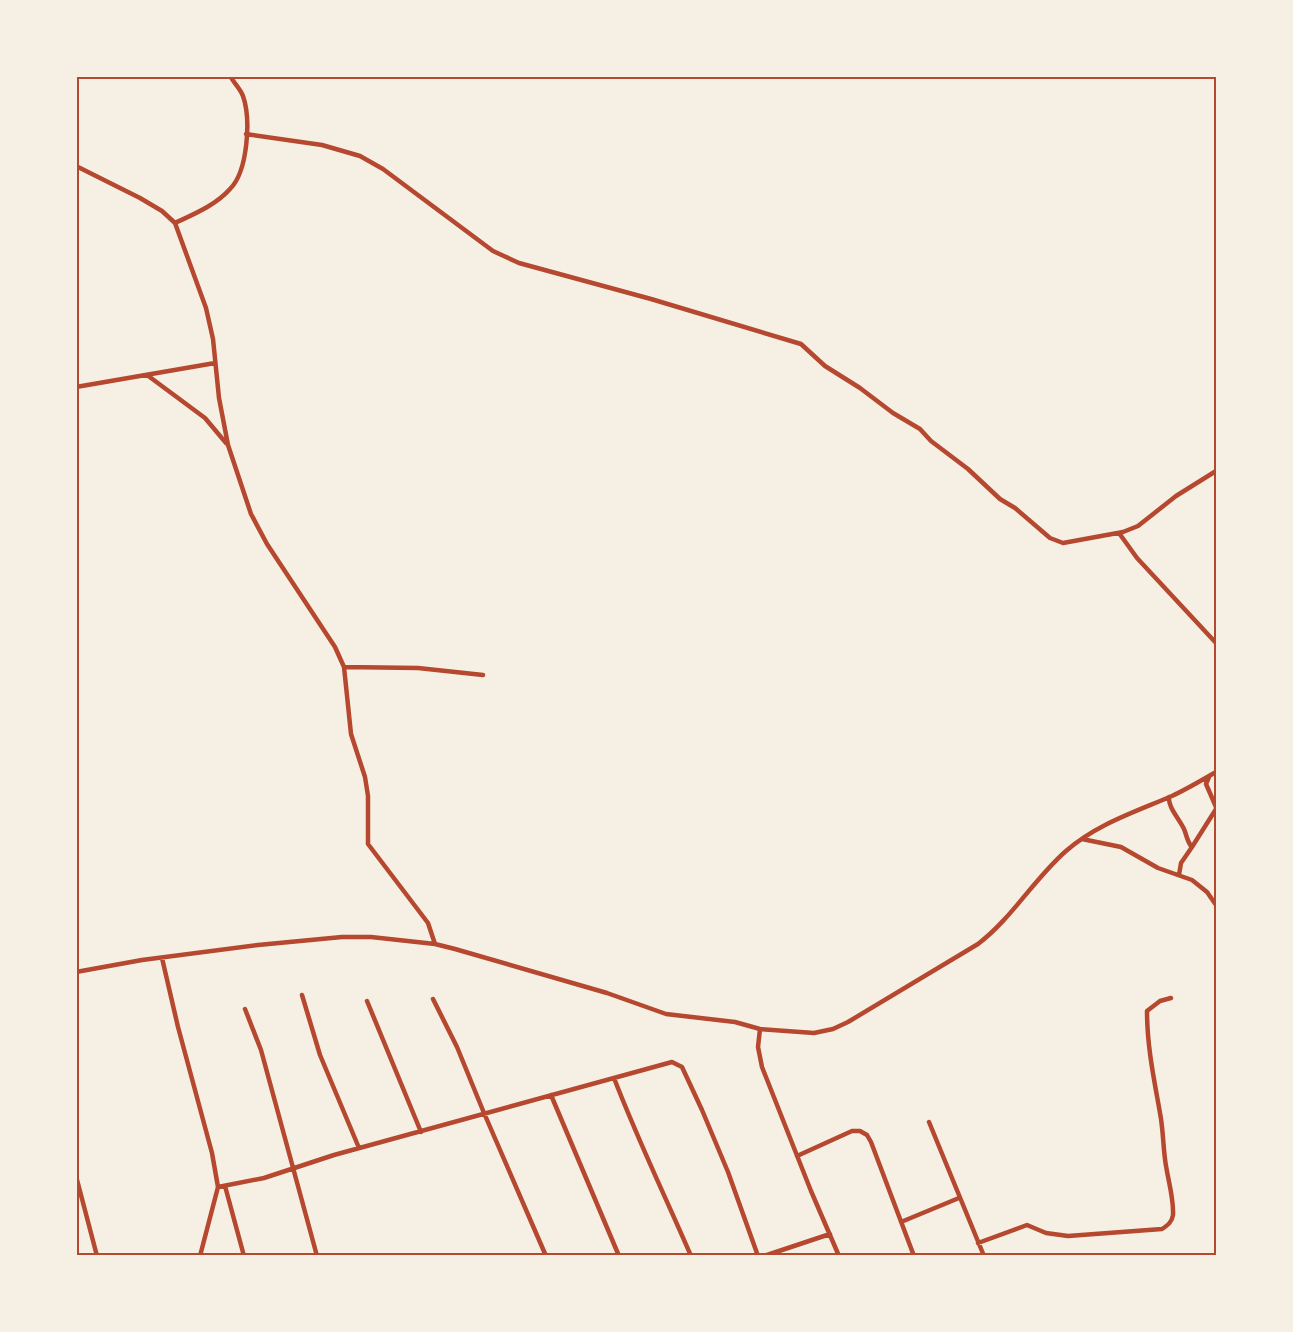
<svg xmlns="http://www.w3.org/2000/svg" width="1293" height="1332" viewBox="0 0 1293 1332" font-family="'Fira Sans Condensed',sans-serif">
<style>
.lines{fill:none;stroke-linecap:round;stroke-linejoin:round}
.minor{stroke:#b5482f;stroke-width:4.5}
.neatline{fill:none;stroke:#b5482f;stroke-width:2}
</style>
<rect width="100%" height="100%" fill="#f6efe4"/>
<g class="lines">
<path class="minor" d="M 246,134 L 322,145 L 360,156 L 383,169 L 493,251 L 519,263 L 651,299 L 801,344 L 825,366 L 860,388 L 893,413 L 920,429 L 931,441 L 968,469 L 1000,499 L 1015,508 L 1050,538 L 1063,543 L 1123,532 L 1138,526 L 1176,496 L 1216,471
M 76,166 L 140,198 L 162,211 L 175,223 L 206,308 L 213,339 L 219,398 L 228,445 L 251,514 L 267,544 L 335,647 L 344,667 L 351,734 L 365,777 L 368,796 L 368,844 L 428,923 L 435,944
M 175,223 C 194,214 216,205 230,189 C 248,171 251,119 243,96 C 240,88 234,83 230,76
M 147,375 L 205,418 L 226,443
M 76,387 L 215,363
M 1119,533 L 1137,558 L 1216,643
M 344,667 L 418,668 L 483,675
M 1209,777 L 1206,784 L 1216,807
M 1169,797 C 1168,808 1179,818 1184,829 C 1187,836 1187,842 1192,847 L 1181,863 L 1179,875
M 1082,839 L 1121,847 L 1158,868 L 1192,880 L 1207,892 L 1216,905
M 1192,847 L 1216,809
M 162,958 L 178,1027 L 212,1153 L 218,1187 L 200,1256
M 76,972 L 142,960 L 258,945 L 342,937 L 371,937 L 435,944 L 455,949 L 607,993 L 666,1014 L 735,1022 L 760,1029 L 814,1033 L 833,1029 L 848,1022 L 978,944 C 1012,918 1034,879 1066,851 C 1097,824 1135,812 1172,796 C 1187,789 1202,780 1216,772
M 302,995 L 320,1055 L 359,1148
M 433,999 L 457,1047 L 484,1113 L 546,1256
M 367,1001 L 421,1132
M 245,1009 L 261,1050 L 317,1256
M 760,1029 L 758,1047 L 762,1067 L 811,1191 L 839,1256
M 614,1078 C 637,1138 665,1196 691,1256
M 551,1095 L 619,1256
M 929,1122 L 984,1256
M 797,1156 L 852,1131 L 860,1131 L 867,1135 L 871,1142 L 914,1256
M 76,1176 L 97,1256
M 225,1186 L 244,1256
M 218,1187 L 264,1178 L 334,1155 L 672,1062 L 682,1067 L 702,1110 L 728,1172 L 758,1256
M 901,1222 L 959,1198
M 978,1243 L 1027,1225 L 1046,1233 L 1068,1236 L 1162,1229 C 1168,1225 1172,1222 1173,1215 C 1174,1197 1167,1177 1165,1159 C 1163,1144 1163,1128 1160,1113 C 1154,1079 1147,1046 1147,1011 L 1160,1001 L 1171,998
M 764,1256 L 830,1234"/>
</g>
<rect width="1293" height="1332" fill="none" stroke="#f6efe4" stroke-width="156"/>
<rect x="78" y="78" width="1137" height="1176" class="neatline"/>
</svg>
